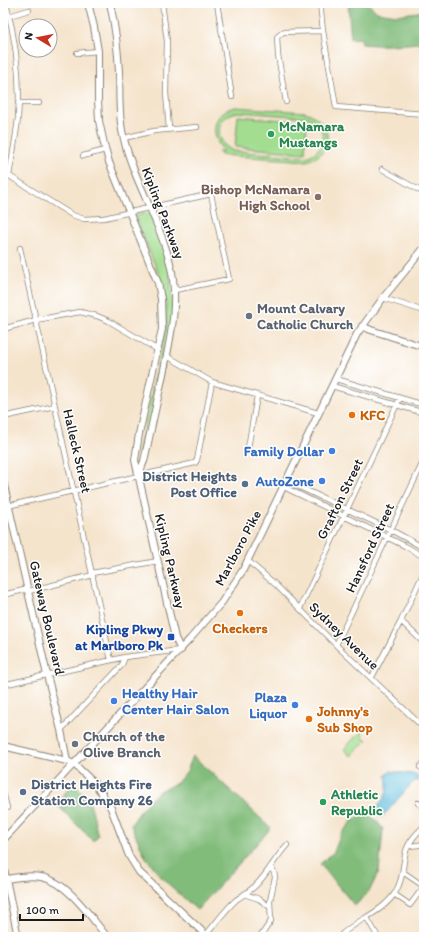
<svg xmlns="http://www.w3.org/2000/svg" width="427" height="940" viewBox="0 0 427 940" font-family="Itim,sans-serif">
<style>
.green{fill:#a2dd90;stroke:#5f7c56;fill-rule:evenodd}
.forest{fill:#81bc7a;stroke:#4e6c4b}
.water{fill:#5cbcdb;stroke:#3c6c7c}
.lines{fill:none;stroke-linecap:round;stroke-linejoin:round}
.street-casing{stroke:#888074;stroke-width:6}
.secondary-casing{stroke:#888074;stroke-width:8}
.street{stroke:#fff;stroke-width:4.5}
.secondary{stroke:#fff;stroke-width:6}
.leisure-dot{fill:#2e9e5b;stroke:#fff;stroke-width:1.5}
.education-dot{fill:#8d6e63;stroke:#fff;stroke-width:1.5}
.worship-dot{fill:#6b7280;stroke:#fff;stroke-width:1.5}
.food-dot{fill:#e8710a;stroke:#fff;stroke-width:1.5}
.shop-dot{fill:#3f7fe0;stroke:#fff;stroke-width:1.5}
.service-dot{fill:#5c6f8a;stroke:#fff;stroke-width:1.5}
.transit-dot{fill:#1a4fb4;stroke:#fff;stroke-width:1.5}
.labels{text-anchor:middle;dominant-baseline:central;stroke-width:3;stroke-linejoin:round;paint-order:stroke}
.leisure-label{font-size:14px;font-weight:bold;fill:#27864d;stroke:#fff;text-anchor:start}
.education-label{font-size:14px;font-weight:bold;fill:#785e54;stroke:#fff;text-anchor:end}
.street-label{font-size:14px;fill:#1c1c1c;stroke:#fff}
.worship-label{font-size:14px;font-weight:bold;fill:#5b616d;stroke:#fff;text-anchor:start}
.food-label{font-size:14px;font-weight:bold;fill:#c56008;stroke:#fff;text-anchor:start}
.shop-label{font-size:14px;font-weight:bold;fill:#366cbe;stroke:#fff;text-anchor:end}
.service-label{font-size:14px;font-weight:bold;fill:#4e5e75;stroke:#fff;text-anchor:end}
.transit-label{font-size:14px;font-weight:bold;fill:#164399;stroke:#fff;text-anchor:end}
</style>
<rect width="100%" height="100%" fill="#fff"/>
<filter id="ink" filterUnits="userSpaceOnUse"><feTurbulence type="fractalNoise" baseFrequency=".025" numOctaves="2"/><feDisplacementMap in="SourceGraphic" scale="8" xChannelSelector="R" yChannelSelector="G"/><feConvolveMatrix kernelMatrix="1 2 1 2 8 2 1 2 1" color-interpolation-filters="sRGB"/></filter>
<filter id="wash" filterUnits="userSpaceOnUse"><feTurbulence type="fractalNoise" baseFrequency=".012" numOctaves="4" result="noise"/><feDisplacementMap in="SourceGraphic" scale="16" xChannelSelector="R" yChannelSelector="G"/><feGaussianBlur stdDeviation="0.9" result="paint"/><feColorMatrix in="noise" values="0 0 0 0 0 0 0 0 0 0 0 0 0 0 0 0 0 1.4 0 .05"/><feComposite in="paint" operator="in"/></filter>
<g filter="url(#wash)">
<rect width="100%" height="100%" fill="#f5e4cc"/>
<path class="green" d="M 235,107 L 305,112 C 333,121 336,153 307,161 L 221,155 L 218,151 L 224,151 C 209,135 212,112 235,107 ZM 239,112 L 305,117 C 328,122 329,150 306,157 L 233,151 C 212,141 216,114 239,112 Z
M 238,116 L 307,122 L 305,153 L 235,147 Z
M 147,212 L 150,214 L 157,231 L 170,271 L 173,319 L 142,465 L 139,465 L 139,451 L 166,327 L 166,306 L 161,280 L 136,219 L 136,216 Z
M 362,730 L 363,737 L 367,740 L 351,756 L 344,749 Z"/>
<path class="forest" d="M 348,3 L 368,3 L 377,12 L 397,15 L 424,11 L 424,42 C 404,45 383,46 362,44 L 361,38 L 351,39 Z
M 193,756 L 271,828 L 197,910 L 162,878 L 145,856 L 131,825 L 143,807 L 159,791 L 177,783 L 187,771 Z
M 74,785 C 95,801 92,815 98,836 L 93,841 L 56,804 L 70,787 Z
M 366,814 L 376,820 L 383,829 L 379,871 L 370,890 L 355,906 L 320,864 L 334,852 L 341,834 L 354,819 Z"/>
<path class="water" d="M 391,771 L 417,775 L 418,781 L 414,781 L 384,815 L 380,817 L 374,811 C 386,795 389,796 386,775 Z"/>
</g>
<g filter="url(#ink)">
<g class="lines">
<g class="street-casing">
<path id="street" d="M 6,3 C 16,41 21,79 18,118 C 16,138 12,157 9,176
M 162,3 L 167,41 L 166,93 L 169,129
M 217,3 L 232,97
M 320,3 L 323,31 L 336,107 L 424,114
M 9,16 L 29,10
M 77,53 L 98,51
M 286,102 L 278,55 L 277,37 L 283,32 L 323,31
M 18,103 L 39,103
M 124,138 L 154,131 L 197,127
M 83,156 L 105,150
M 382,169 L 424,193
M 3,172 L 72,215 L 84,219 L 104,218 L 211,194 L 229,279 L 175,290
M 20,248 L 111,660
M 383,298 L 424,311
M 3,329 L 36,320 L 80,312 L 97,316 L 109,321 L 158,350
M 167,356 L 212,382 L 318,413
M 336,379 L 424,405
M 332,386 L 424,413
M 3,417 L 55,406
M 248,448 L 257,396
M 287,481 L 391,530 L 424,548
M 284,487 L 405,546 L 424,557
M 3,507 L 195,463 L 197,460 L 212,382
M 248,561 L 275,584 L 336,645 L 424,728
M 92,573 L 158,561
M 29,591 L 93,575
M 3,595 L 28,589
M 300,608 L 400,398
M 401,621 L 424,643
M 336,645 L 424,460
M 372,677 L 401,621 L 424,572
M 3,685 L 125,657 L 180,650
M 61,730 L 122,665 L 125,657
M 420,767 L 424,762
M 3,792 L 7,808
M 418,803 L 424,807
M 409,846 L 419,845 L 424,843
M 244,894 L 259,899 L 270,907
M 394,894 L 410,905 L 422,889 L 422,885 L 403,872
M 367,918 L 378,937
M 206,935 C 215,924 225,910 236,900 C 244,894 252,890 258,883 C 269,871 276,857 287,845
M 260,937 L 271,921 L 270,901 L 275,877 L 274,872 L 270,867
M 339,937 C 356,919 380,915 395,893 C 404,878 402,866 406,851 C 409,841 417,833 424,826"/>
</g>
<g class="secondary-casing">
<path id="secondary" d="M 88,3 L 94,27 L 98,51 L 98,100 L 99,121 L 104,144 L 109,162 L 151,266 L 158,283 L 161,299 L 162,329 L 139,434 L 135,460 L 175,638 L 181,650
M 110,3 C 115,26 118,49 119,72 C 120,93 118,114 123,135 C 133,180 159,218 170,263 C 180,302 170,340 162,379 C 156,406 150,434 144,461 L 138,477
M 362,326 L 371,330 L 424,347
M 3,481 L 47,675 L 61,730 L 67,761
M 3,746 L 67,761 L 74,764 L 93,782 L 101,792 L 111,808 L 129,856 L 139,872 L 208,937
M 3,840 L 190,639 L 222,602 L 243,570 L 357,334 L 383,298 L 424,248
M 3,864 L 18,937
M 7,879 C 18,877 30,875 41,877 C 67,881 91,917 107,937"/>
</g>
<use href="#street" class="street"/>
<use href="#secondary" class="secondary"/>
</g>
</g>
<g class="leisure-dot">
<circle cx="271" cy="134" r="4"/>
<circle cx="323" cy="802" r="4"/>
</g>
<circle class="education-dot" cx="318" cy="197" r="4"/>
<g class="worship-dot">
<circle cx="249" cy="316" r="4"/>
<circle cx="75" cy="744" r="4"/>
</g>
<g class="food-dot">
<circle cx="352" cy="415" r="4"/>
<circle cx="240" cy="613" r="4"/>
<circle cx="309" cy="719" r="4"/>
</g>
<g class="shop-dot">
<circle cx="332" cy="451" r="4"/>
<circle cx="322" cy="481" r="4"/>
<circle cx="114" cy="701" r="4"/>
<circle cx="295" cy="705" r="4"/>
</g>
<g class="service-dot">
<circle cx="245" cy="484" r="4"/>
<circle cx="23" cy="792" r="4"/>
</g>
<rect class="transit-dot" x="167" y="633" width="8" height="8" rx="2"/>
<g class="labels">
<g class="leisure-label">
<text x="279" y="126">McNamara<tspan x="279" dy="16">Mustangs</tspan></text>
<text x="331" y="794">Athletic<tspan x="331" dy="16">Republic</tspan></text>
</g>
<g class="education-label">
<text x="310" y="189">Bishop McNamara<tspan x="310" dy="16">High School</tspan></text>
</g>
<g class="street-label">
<text transform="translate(163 213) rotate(69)">Kipling Parkway</text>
<text transform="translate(77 451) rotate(77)">Halleck Street</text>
<text transform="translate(340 499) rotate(-64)">Grafton Street</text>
<text transform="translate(238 548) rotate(-62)">Marlboro Pike</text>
<text transform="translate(370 548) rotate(-65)">Hansford Street</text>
<text transform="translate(170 561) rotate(77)">Kipling Parkway</text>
<text transform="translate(47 618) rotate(77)">Gateway Boulevard</text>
<text transform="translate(344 636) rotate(44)">Sydney Avenue</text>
</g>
<g class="worship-label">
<text x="257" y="308">Mount Calvary<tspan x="257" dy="16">Catholic Church</tspan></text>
<text x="83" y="736">Church of the<tspan x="83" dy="16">Olive Branch</tspan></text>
</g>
<g class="food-label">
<text x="360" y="415">KFC</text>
<text x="240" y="628" text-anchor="middle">Checkers</text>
<text x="317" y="711">Johnny's<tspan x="317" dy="16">Sub Shop</tspan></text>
</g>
<g class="shop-label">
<text x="324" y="451">Family Dollar</text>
<text x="314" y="481">AutoZone</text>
<text x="122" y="693" text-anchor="start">Healthy Hair<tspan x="122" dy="16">Center Hair Salon</tspan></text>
<text x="287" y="697">Plaza<tspan x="287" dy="16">Liquor</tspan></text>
</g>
<g class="service-label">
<text x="237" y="476">District Heights<tspan x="237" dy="16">Post Office</tspan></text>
<text x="31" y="784" text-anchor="start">District Heights Fire<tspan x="31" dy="16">Station Company 26</tspan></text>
</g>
<g class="transit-label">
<text x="163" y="629">Kipling Pkwy<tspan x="163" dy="16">at Marlboro Pk</tspan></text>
</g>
</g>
<rect width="427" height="940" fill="none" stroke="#fff" stroke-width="16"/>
<g transform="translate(38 38) rotate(280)"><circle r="19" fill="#ffffff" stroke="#a4a4a4"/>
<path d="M0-3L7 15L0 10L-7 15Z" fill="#c8321e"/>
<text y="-6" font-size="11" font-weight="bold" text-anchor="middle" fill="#1c1c1c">N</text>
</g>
<path d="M20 914v6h63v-6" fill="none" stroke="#1c1c1c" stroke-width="2"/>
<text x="26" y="914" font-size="12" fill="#1c1c1c" stroke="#ffffff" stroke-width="3" paint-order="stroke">100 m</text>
</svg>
